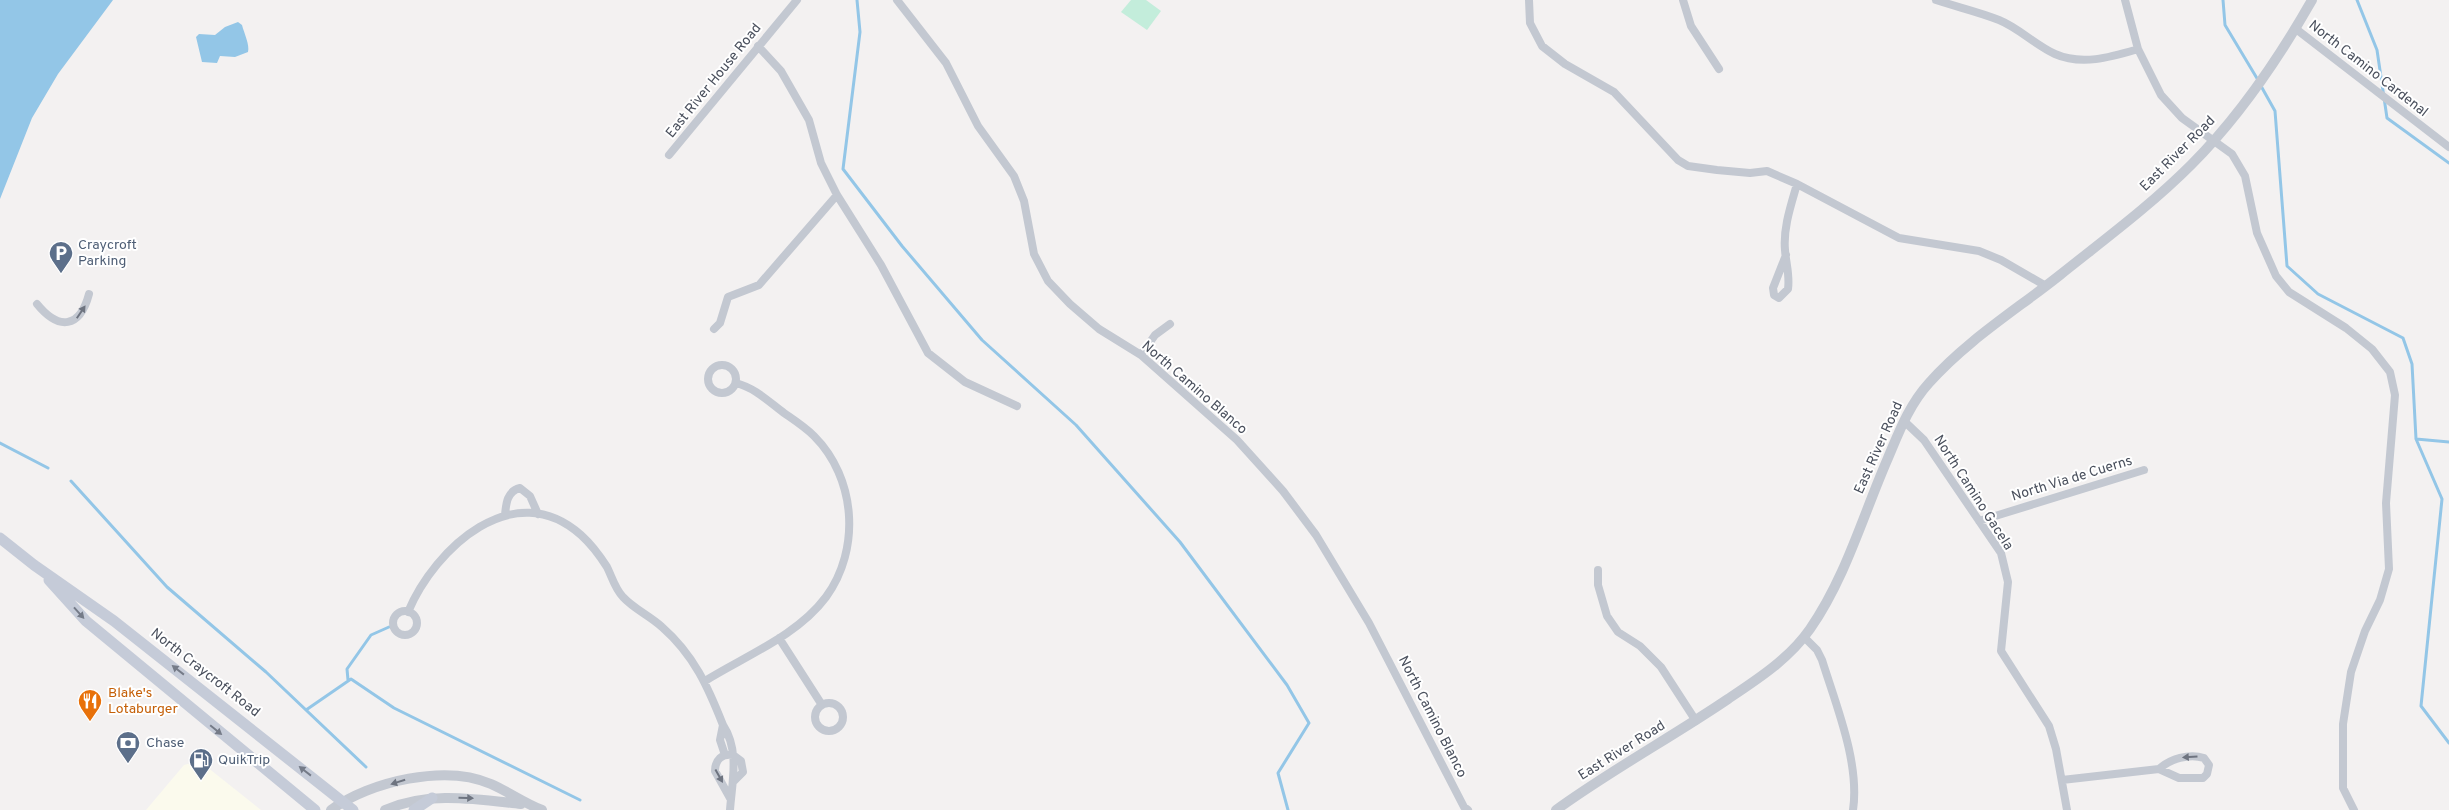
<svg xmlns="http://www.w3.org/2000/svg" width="2449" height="810" viewBox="0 0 2449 810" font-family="Overpass,sans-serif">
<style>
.commercial{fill:#fbfaed}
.green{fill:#c3eddb}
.water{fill:#93c6e7}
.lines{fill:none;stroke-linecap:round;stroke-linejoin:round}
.stream{stroke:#93c6e7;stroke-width:3}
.minor{stroke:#c3c8d1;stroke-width:8}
.tertiary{stroke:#c3c8d1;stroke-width:10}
.secondary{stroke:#c5cbd8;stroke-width:11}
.oneway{fill:#6e7480}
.oneway2{fill:#757b88}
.labels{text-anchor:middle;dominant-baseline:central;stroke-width:4;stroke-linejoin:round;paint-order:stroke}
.street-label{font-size:14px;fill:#4a505d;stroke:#fff}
.service-label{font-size:14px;fill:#4e5e75;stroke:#fff;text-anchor:start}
.food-label{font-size:14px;fill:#c56008;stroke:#fff;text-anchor:start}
</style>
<rect width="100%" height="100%" fill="#f3f1f1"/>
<path class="commercial" d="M 195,762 L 202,763 L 261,810 L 146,810 L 184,765 Z"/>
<path class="green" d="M 1131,0 L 1146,0 L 1161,11 L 1147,30 L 1121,12 Z"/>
<path class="water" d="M 0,0 L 113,0 L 58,74 L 32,118 L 0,199 Z
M 238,22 L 242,25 C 244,33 250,45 248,52 L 235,57 L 220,56 L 217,63 L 202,62 L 196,37 L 199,34 L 215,35 L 225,27 Z"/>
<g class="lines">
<path class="stream" d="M 857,0 L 860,32 L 843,169 L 902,246 L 982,340 L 1076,425 L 1180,542 L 1287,685 L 1309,723 L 1278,773 L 1288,810
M 2223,0 L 2225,25 L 2258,80
M 2357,0 L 2377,50 L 2387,118 L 2449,163
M 2261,86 L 2275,111 L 2287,266 L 2318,294 L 2403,338 L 2412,364 L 2416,439 L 2449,442
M 2416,439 L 2442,499 L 2421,706 L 2449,743
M 0,443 L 48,468
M 71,481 L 167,587 L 266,672 L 366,767
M 348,680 L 347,669 L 371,635 L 389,627
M 306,710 L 351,679 L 394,708 L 580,800"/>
<path class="minor" d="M 897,0 L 946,63 L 978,126 L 1014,176 L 1024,201 L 1034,254 L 1048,281 L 1070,304 L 1099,329 L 1141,355 L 1237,440 L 1283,491 L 1316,535 L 1369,623 L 1464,807 L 1468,810
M 1529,0 L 1530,23 L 1542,46 L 1565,64 L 1614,92 L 1678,160 L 1688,166 L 1717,170 L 1750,173 L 1767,171 L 1797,184 L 1899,238 L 1979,251 L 2001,260 L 2046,286
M 1683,0 L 1691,26 L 1719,69
M 1936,0 C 1957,7 1979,12 1999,20 C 2019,28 2035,45 2055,54 C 2082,66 2111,57 2138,49
M 2125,0 L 2138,49 L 2161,95 L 2182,118 L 2232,154 L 2245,176 L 2257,233 L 2276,276 L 2289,292 L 2346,328 L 2372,349 L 2390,372 L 2395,395 L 2386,503 L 2389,569 L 2380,600 L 2365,631 L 2351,672 L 2343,724 L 2343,788 L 2354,810
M 2296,29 L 2449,147
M 758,46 L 781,71 L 809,120 L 821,163 L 837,195 L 881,265 L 928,353 L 965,382 L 1017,406
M 669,155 L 797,0
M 1786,255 L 1773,288 L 1774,295 L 1779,298 L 1788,289 C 1790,275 1786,264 1785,250 C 1783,228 1791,205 1797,184
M 37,304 C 59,331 80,328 89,294
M 714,329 L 720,323 L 728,297 L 759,285 L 837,195
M 1141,355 L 1155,335 L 1170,324
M708 379a14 14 0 1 1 28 0a14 14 0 1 1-28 0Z
M 1904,421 L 1924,440 L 2001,553 L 2008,582 L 2001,651 L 2049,726 L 2056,749 L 2067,810
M 505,515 C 506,504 507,491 520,488 L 530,496 L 538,514
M 1979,521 L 2144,470
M 1598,570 L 1598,585 L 1607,616 L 1618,632 L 1640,646 L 1661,667 L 1696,721
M393 623a12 12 0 1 1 24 0a12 12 0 1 1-24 0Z
M 408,612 C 435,548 514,475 581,535 C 591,544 600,556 607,567 C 612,577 615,589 623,597 C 634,609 650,616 662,627 C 694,655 708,687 723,725
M 1804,637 L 1817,650 L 1822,660 C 1836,705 1860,763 1853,810
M 779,638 L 822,705
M 705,681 C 745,656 797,636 826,597 C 861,549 856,478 814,436 C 805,427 794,420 784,413 C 768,401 755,388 736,383
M815 717a14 14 0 1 1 28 0a14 14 0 1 1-28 0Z
M 725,755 L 720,740 L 723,725 C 740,751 732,782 730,810
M 2062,780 L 2159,769 L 2179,778 L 2203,778 L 2207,774 L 2209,765 L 2204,758 C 2189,753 2170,759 2159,769
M 730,798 L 715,771 C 715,760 722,753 733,755 L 741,761 L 743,772 L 734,781"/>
<path class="tertiary" d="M 331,810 C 370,781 446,764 491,784 C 509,792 524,803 542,810
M 385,810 C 428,791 475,799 521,804
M 1556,810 C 1611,770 1672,737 1728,699 C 1758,679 1789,659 1810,629 C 1846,577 1863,515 1888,458 C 1899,432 1909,405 1929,383 C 1966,341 2016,310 2060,275 C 2105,239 2151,205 2191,165 C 2239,117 2279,58 2312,0"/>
<path class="secondary" d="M 0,538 L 34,565 L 114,621 L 353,810
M 49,580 L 86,621 L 315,810
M 414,810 L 432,798"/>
</g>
<defs><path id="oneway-solid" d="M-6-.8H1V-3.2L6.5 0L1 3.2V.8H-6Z" transform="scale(1.25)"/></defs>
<g class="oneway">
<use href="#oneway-solid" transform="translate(81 312) rotate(-56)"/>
<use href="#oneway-solid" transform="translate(2190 757) rotate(176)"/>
<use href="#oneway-solid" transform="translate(719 776) rotate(61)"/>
<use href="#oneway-solid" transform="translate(398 782) rotate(163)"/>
<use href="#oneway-solid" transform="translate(466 798) rotate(2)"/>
</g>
<g class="oneway2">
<use href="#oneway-solid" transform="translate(79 613) rotate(48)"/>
<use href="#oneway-solid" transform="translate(178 670) rotate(-142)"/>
<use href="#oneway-solid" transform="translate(216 730) rotate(39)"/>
<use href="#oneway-solid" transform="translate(305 771) rotate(-142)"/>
</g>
<defs>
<g id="parking-pin" transform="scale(1.25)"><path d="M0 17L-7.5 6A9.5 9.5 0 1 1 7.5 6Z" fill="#5c6f8a" stroke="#fff"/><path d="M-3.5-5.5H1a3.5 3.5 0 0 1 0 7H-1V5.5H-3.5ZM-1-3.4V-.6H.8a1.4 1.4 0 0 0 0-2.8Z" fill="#fff"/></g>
<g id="restaurant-pin" transform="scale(1.25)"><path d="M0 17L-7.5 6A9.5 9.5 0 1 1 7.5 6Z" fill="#e8710a" stroke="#fff"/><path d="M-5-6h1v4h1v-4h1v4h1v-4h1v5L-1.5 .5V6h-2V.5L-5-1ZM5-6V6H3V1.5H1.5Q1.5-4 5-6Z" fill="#fff"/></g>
<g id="bank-pin" transform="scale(1.25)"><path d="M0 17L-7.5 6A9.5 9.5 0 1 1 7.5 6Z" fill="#5c6f8a" stroke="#fff"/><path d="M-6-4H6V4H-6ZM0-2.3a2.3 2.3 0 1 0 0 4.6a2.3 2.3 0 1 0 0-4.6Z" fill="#fff"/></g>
<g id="fuel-pin" transform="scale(1.25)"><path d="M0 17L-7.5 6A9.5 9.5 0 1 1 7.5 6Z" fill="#5c6f8a" stroke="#fff"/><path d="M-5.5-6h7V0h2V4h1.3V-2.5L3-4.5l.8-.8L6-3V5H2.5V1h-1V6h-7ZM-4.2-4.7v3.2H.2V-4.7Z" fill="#fff"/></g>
</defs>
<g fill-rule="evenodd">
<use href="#parking-pin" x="61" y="253"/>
<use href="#restaurant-pin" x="90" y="701"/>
<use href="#bank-pin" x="128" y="743"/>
<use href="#fuel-pin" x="201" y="760"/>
</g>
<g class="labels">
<g class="street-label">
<text transform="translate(2368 69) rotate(38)">North Camino Cardenal</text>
<text transform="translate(714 81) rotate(-51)">East River House Road</text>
<text transform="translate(2178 154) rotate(-45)">East River Road</text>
<text transform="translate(1194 388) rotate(41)">North Camino Blanco</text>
<text transform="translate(1879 448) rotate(-66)">East River Road</text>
<text transform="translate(2072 479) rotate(-17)">North Via de Cuerns</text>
<text transform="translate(1973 493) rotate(57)">North Camino Gacela</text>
<text transform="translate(205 673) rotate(38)">North Craycroft Road</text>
<text transform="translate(1432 717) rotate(63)">North Camino Blanco</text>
<text transform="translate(1622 751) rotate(-32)">East River Road</text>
</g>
<g class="service-label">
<text x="78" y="245">Craycroft<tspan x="78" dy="16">Parking</tspan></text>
<text x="146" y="743">Chase</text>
<text x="218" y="760">QuikTrip</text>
</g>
<g class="food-label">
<text x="108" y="693">Blake's<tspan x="108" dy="16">Lotaburger</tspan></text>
</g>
</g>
</svg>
